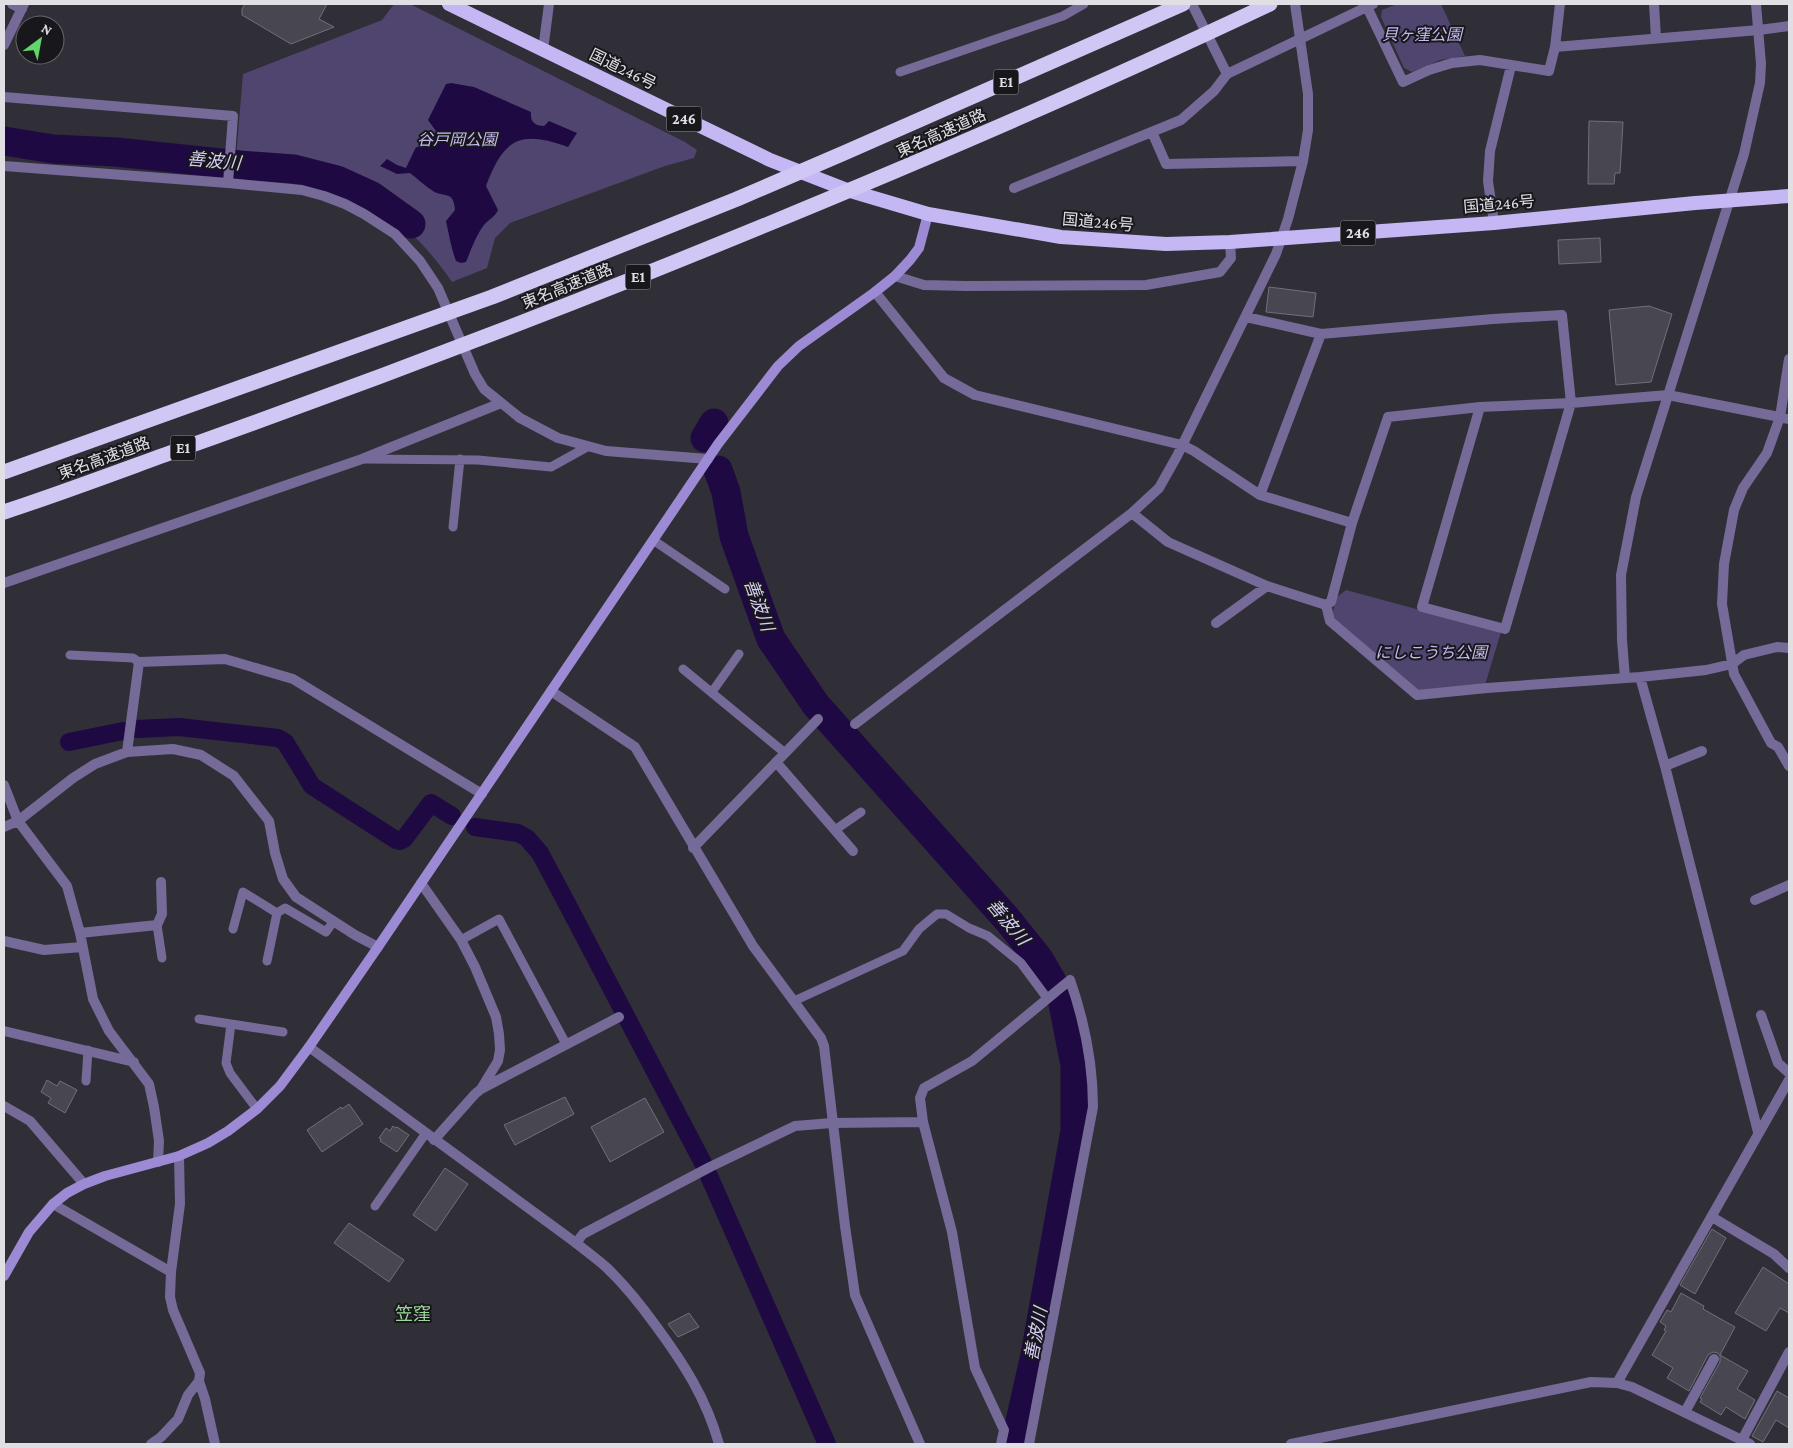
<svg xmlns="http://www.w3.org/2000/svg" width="1793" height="1448" viewBox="0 0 1793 1448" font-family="'Crimson Pro','Noto Sans JP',serif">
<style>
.green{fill:#50456f}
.water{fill:#1f0942}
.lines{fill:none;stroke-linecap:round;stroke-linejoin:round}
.canal{stroke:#1f0942;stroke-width:18}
.river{stroke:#1f0942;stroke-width:29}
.building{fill:#484650;stroke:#716f79}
.service{stroke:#756a98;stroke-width:9}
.minor{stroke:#756a98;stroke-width:10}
.tertiary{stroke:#756a98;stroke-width:10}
.secondary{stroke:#9c8ad4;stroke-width:10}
.trunk{stroke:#c5b7f4;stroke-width:14}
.motorway{stroke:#d1c7f5;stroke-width:15}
.labels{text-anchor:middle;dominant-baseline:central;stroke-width:4;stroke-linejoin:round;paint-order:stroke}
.shield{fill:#18171b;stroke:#a4a3a8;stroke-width:1}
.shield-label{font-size:15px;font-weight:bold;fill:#e0dfe4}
.park-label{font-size:16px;font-style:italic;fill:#c5b9f0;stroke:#18171b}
.street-label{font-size:16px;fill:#e0dfe4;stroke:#18171b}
.water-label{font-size:18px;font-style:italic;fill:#d6cef3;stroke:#18171b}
.neighbourhood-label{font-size:18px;fill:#9cd79c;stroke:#18171b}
</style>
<rect width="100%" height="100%" fill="#302e37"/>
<path class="green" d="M 394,4 L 410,4 L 685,142 L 697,150 L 694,158 L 665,166 L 510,223 L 495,238 L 487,268 L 452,282 C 415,229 376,195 311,179 C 287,173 260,172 235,169 L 243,74 L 382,20 Z
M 1397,4 L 1441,4 L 1465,56 L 1440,60 L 1412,72 L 1404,68 L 1381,17 L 1382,10 Z
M 1346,590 L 1501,632 L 1485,685 L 1417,691 L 1337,623 L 1332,615 L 1337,597 Z"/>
<path class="water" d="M 451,83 L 474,87 L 531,112 C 530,121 534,126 544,126 L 549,121 L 577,133 L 568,147 C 520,130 504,138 486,186 L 498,210 C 494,218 489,219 484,225 C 476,235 471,250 466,262 L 461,263 L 456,261 C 451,248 449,234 446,221 L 455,210 C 454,190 444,198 433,191 C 425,186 418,179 410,173 L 397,174 L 380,166 L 387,159 L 397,165 L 406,168 L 416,147 C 428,149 434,143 436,131 L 428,120 L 446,84 Z"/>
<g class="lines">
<path class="canal" d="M 137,729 L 179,727 L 278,738 L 285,742 L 312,786 L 396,840 L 400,841 L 404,839 L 431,803 L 452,816
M 69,742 L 123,731
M 475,827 L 518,833 L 527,838 L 540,853 L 564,898 L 703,1163
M 709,1176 L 827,1444"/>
<path class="river" d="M 4,141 L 53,149 L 116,152 L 240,165 L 294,169 L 337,180 L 372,196 L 411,224
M 705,438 L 714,423
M 718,470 L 726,492 L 734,536 L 771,639 L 816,705 L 1007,919 L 1039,959 L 1062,999 L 1075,1065 L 1075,1131 L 1035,1355 L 1015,1444"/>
</g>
<path class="building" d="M 245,4 L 327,4 L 319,19 L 334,27 L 291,44 L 242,15 L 242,9 Z
M 1589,121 L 1623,122 L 1620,173 L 1615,173 L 1614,184 L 1588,184 Z
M 1600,238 L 1601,262 L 1559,264 L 1558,240 Z
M 1269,287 L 1316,293 L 1313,317 L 1266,312 Z
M 1649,306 L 1672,314 L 1651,382 L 1616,385 L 1609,310 Z
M 47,1080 L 57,1086 L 60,1081 L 77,1090 L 65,1113 L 48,1103 L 51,1098 L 41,1092 Z
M 565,1097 L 574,1114 L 515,1145 L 504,1125 Z
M 645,1098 L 664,1132 L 610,1162 L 591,1127 Z
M 349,1104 L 363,1124 L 322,1152 L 307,1130 L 341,1107 L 342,1109 Z
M 393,1126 L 396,1128 L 397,1127 L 409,1135 L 397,1152 L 380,1141 L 381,1139 L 379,1138 L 386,1128 L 390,1131 Z
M 445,1168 L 468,1184 L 436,1231 L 413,1215 Z
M 349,1223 L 404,1260 L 389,1282 L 334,1243 Z
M 1712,1229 L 1726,1238 L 1695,1294 L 1680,1285 Z
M 1763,1267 L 1789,1284 L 1789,1313 L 1780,1308 L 1766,1331 L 1735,1313 Z
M 1681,1293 L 1704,1306 L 1703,1309 L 1735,1327 L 1720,1355 L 1748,1371 L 1737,1389 L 1755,1400 L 1745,1419 L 1726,1407 L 1721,1415 L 1700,1402 L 1702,1399 L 1700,1398 L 1720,1362 L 1720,1356 L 1718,1353 L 1713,1352 L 1708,1355 L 1689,1391 L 1667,1378 L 1673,1368 L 1652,1355 L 1666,1331 L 1664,1330 L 1666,1326 L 1660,1322 L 1667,1310 L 1671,1312 Z
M 689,1313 L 699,1327 L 678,1337 L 668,1324 Z
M 1777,1391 L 1789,1398 L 1789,1428 L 1776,1420 L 1763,1442 L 1752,1436 Z"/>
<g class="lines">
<path class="service" d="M 900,72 L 1063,16 L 1084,4
M 365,459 L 478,460 L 551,467 L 587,447
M 453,527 L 460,459
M 653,540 L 725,589
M 70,655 L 133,658 L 139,662
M 683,669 L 785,753
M 712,692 L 739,654
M 835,830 L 861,812
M 157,925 L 162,958
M 233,929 L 243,892 L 277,913
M 461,940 L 499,919 L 566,1044
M 267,961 L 277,913 L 285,908 L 326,932 L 333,922
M 794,1001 L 903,951 L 919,929 L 937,914 L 946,914 L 969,928 L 988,936 L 1021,963 L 1047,998
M 199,1019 L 231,1024
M 86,1081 L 88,1050
M 257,1109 L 230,1073 L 226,1063 L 231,1024 L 283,1032
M 375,1206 L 426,1133"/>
<path class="minor" d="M 12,4 L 22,9
M 1192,4 L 1227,74
M 1654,4 L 1656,38
M 1367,7 L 1403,82 L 1429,70 L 1452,63 L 1480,60 L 1549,71 L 1555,47 L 1560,4
M 4,45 L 24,4
M 1555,47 L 1759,30 L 1789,26
M 543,50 L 549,4
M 4,97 L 233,116 L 228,183
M 1152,132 L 1166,164 L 1303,161
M 1014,188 L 1181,120 L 1214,91 L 1227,74 L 1373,4
M 1494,223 L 1488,181 L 1490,151 L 1511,66
M 895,276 L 924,285 L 966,286 L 1146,285 L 1220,272 L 1231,258 L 1230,242
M 875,292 L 944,378 L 975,395 L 1182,445 L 1194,451 L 1260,495 L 1352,523
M 1246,317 L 1321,334 L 1493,319 L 1562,315 L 1571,403 L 1505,629 L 1422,607 L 1480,407
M 1789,359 L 1780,417 L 1767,453 L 1743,488 L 1734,510 L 1724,564 L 1722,604 L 1734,674 L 1771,743 L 1778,747 L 1789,766
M 1260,495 L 1321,334
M 1132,513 L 1168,542 L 1267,586 L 1326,605
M 4,583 L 362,459 L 501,403
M 1326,605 L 1331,602 L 1352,523 L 1388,417 L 1480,407 L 1571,403 L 1668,395 L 1789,419
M 1326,605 L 1330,621 L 1417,695 L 1487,688 L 1640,677 L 1706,670 L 1732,664 L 1744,655 L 1777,647 L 1789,648
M 1216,623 L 1267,586
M 1640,677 L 1665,766 L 1758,1132
M 855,724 L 1132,513 L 1159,488 L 1177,456 L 1276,254 L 1288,219 L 1303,161 L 1308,130 L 1308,94 L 1295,4
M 127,752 L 139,662 L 225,659 L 293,679 L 482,794
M 776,762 L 853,851
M 1665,766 L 1702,751
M 4,785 L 18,821 L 67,886 L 80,933 L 93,999 L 109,1031 L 149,1084 L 154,1107 L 159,1141 L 158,1162
M 4,827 L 18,821 L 73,778 L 95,764 L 127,752 L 173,749 L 201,755 L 234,776 L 269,821 L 275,853 L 283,879 L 296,897 L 355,935 L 378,947
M 693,848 L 818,719
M 421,883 L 461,940 L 475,967 L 496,1017 L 499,1034 L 500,1050 L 498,1061 L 481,1089
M 1755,900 L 1789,885
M 80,933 L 157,925 L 162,914 L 161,882
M 4,941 L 44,950 L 82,947
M 1761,1015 L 1778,1063 L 1789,1073
M 4,1031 L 134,1062
M 4,1106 L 30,1121 L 84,1184
M 434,1140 L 475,1094 L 481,1089 L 619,1017
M 179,1156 L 180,1204 L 171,1272 L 170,1297 L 173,1310 L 200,1373 L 199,1381 L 205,1399 L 215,1444
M 53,1204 L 171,1272
M 1712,1217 L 1774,1254 L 1789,1268
M 576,1243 L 583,1234 L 710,1167 L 795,1126 L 832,1123 L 923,1122
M 1617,1383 L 1789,1080
M 1685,1412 L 1714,1359
M 1742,1440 L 1789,1352
M 151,1444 L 161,1437 L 178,1419 L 188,1395 L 199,1381
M 1001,1444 L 1004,1430 L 975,1368 L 952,1232 L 923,1122 L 920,1098 L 924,1088 L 972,1061 L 1070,980 C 1084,1020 1093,1064 1093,1107 L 1029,1444"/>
<path class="tertiary" d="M 4,166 L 228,183 L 302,190 L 324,196 L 345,204 L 364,214 L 395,234 L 420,261 L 438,288 L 475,374 L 484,389 L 520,418 L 558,438 L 606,451 L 708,459
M 1625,678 L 1622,640 L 1621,575 L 1636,497 L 1744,154 L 1760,83 L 1761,64 L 1756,4
M 551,691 L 635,747 L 753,946 L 821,1038 L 824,1046 L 845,1226 L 855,1295 L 920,1444
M 309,1047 L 576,1243 C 586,1251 597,1259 606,1267 C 625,1285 641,1305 656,1326 C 684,1364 706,1398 719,1444
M 1291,1444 L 1591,1382 L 1617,1383 L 1632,1387 L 1750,1444"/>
<path class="secondary" d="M 4,1276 L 29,1232 L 53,1204 L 67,1193 L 84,1184 L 105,1176 L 179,1156 L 208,1143 L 228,1131 L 257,1109 L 280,1086 L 309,1047 L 378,947 L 718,444 L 778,366 L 799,346 L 875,292 L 895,276 L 910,260 L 919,248 L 928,214"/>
<path class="trunk" d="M 449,4 L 770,160 L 847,190 L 928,214 L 1061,237 L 1166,244 L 1230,242 L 1494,223 L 1695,203 L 1789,196"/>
<path class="motorway" d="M 4,472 L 492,297 L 737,199 L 844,153 L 1183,4
M 4,512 C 62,493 120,471 178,450 C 333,395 487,337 640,276 C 852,191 1063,102 1270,4"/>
</g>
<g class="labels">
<g class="shield">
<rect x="993.5" y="69.5" width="25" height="25" rx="4"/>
<rect x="666.5" y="106.5" width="35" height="25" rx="4"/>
<rect x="1340.5" y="220.5" width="35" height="25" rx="4"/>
<rect x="625.5" y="264.5" width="25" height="25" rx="4"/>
<rect x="170.5" y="435.5" width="25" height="25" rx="4"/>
</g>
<g class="shield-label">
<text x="1006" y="82">E1</text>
<text x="684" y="119">246</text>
<text x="1358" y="233">246</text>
<text x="638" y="277">E1</text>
<text x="183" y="448">E1</text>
</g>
<g class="park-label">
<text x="1422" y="34">貝ヶ窪公園</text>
<text x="457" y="139">谷戸岡公園</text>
<text x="1431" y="652">にしこうち公園</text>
</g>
<g class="street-label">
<text transform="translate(623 69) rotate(26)">国道246号</text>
<text transform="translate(941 133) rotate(-24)">東名高速道路</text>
<text transform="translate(1499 204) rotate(-5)">国道246号</text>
<text transform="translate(1098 222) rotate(5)">国道246号</text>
<text transform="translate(567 286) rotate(-22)">東名高速道路</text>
<text transform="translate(104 458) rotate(-20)">東名高速道路</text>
</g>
<g class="water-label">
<text transform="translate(214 161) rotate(5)">善波川</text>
<text transform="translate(759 605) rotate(70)">善波川</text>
<text transform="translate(1008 922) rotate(50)">善波川</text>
<text transform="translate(1036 1334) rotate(-79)">善波川</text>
</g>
<g class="neighbourhood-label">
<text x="413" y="1314">笠窪</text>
</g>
</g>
<rect width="1793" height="1448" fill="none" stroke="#e0dfe4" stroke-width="10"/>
<g transform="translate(40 40) rotate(32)"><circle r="24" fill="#18171b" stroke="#68676b"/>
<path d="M0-4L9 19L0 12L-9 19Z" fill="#62d469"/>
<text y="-8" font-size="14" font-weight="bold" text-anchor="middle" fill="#e0dfe4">N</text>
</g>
</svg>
